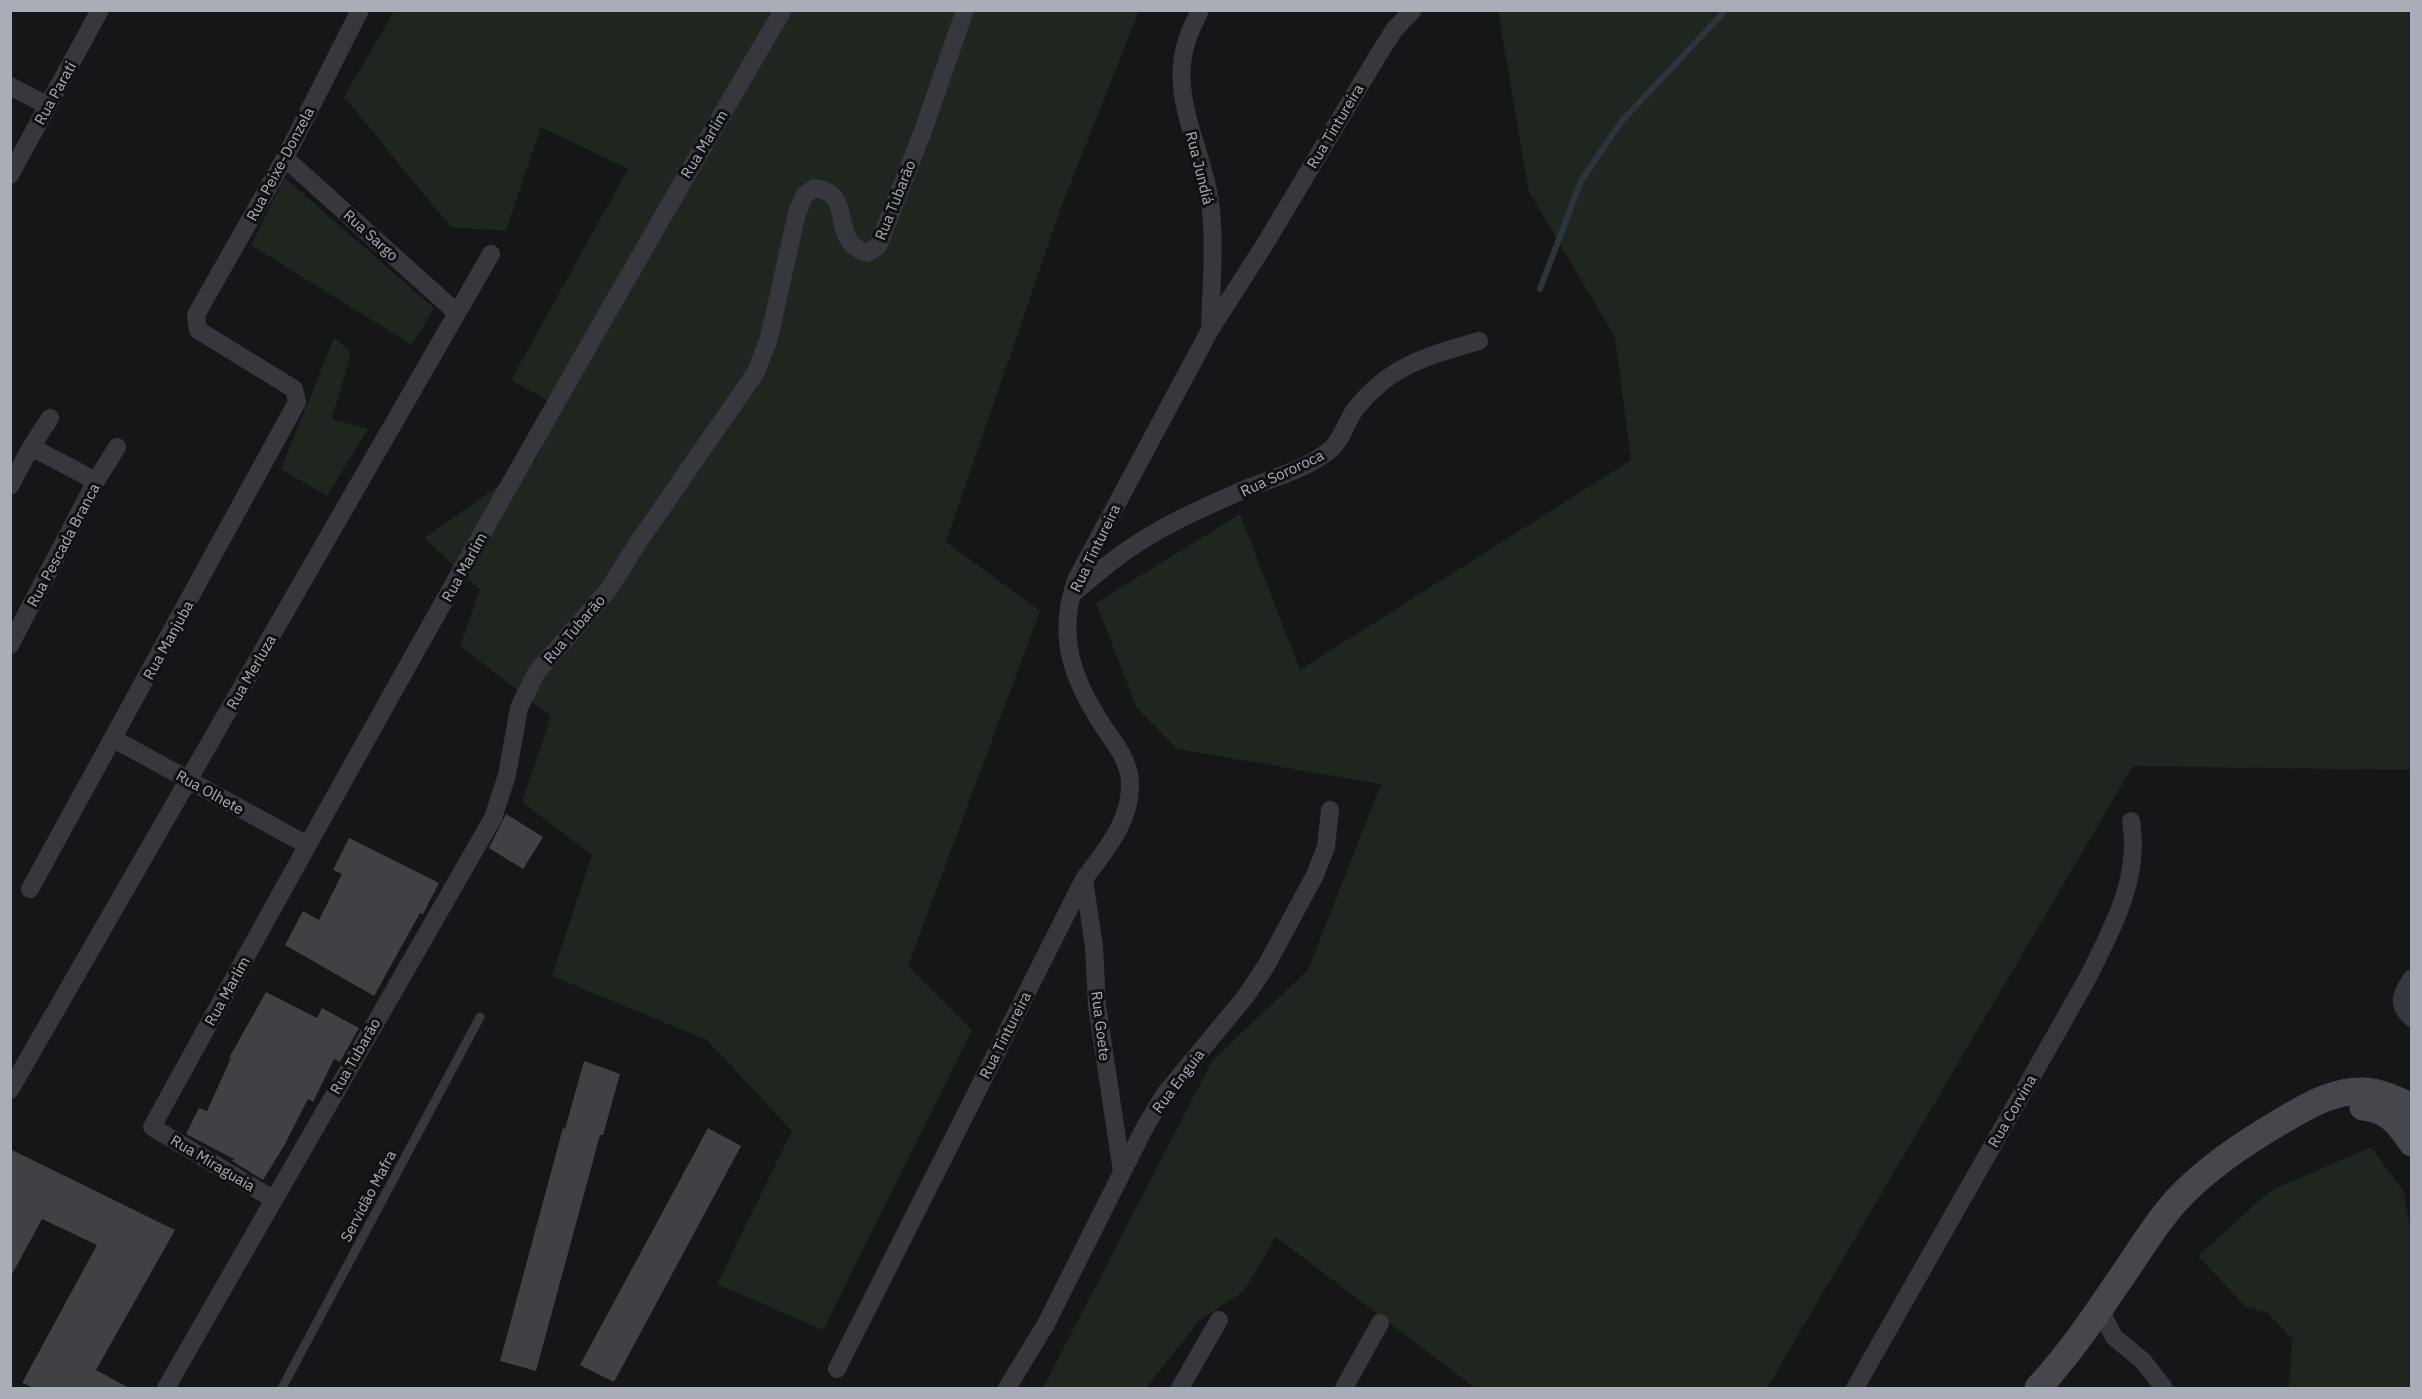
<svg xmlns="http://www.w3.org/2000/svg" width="2422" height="1399" viewBox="0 0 2422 1399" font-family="'IBM Plex Sans',sans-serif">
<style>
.green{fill:#1e261f}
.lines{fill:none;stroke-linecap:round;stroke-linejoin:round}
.stream{stroke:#2c353c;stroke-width:6}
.building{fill:#404145}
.service{stroke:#37383d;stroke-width:9}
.minor{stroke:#37383d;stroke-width:18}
.secondary{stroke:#45474d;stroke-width:27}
.labels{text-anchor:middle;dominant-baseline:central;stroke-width:6;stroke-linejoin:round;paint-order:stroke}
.street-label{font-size:15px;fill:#a8adb8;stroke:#111113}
</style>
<rect width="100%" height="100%" fill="#161618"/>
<path class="green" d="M 394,11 L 1139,11 L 1062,205 L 946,542 L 1040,611 L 908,966 L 972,1030 L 823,1330 L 717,1284 L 792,1131 L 707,1040 L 552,976 L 592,855 L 522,802 L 551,716 L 460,646 L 480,590 L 424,538 L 536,460 L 559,407 L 511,380 L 628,169 L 541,127 L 506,231 L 451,227 L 344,97 Z
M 1498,11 L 2411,11 L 2411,770 L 2133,766 L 1767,1388 L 1475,1388 L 1276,1237 L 1244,1291 L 1199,1321 L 1146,1388 L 1043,1388 L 1212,1061 L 1308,970 L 1381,784 L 1177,749 L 1137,708 L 1096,603 L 1240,514 L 1300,670 L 1631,460 L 1615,337 L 1529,192 Z
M 285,178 L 434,308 L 412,345 L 251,245 Z
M 334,338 L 351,352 L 332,419 L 368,429 L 327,496 L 281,469 Z
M 2371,1147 L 2404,1192 L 2411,1236 L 2411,1388 L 2289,1388 L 2292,1339 L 2268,1313 L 2246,1307 L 2198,1256 L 2270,1191 Z"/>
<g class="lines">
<path class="stream" d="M 1540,289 L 1581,181 L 1621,122 L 1726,10"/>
</g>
<path class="building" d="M 506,814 L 543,837 L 523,869 L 489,848 Z
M 349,838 L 439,883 L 423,914 L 420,913 L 374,996 L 285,945 L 303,911 L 319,920 L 342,874 L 333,870 Z
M 266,992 L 317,1018 L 322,1008 L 359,1028 L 340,1062 L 334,1059 L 313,1102 L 308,1099 L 285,1144 L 263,1180 L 232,1161 L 234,1159 L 186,1134 L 199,1108 L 207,1111 L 231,1058 L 229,1058 Z
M 584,1061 L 620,1074 L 603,1135 L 600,1135 L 536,1371 L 500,1361 L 563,1128 L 565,1129 Z
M 708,1128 L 741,1146 L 614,1382 L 580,1365 Z
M 10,1149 L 175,1230 L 96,1370 L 131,1389 L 36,1389 L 22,1383 L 97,1245 L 42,1219 L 10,1278 Z"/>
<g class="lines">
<path class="service" d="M 282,1388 L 480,1017"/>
<path class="minor" d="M 1200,10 C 1196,20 1190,30 1187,40 C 1169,94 1200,144 1209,196 C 1216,235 1211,290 1210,330
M 10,86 L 48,106
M 285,158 L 457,313
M 10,175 L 100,10
M 31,447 L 96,481
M 10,486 L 31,447 L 50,418
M 1072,594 C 1091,579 1109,562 1129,549 C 1161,526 1207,506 1243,490 C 1272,478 1305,470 1330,450 C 1341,441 1346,423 1354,411 C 1388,366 1427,356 1479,341
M 10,645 L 96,481 L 117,447
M 114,739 L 307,845
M 1084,879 L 1094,947 L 1097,1005 L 1122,1172
M 30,889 L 297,402 L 294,389 L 198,330 L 196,315 L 285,158 L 360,10
M 2412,978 C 2402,993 2395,1004 2412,1018
M 10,1090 L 491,254
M 273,1199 L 152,1127 C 358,752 566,379 783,10
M 2099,1308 L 2114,1337 L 2143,1361 L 2164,1388
M 837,1369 L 1084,879 C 1105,851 1132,820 1130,782 C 1129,761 1116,745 1105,729 C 1073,681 1055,636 1077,578 L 1210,330 L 1265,244 L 1377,57 L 1394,30 L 1413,10
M 166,1388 L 493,818 L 507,775 L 519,708 L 536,673 L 609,589 L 637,544 L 756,372 L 769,338 L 797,213 L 804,196 L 814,188 C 858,193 826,242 868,253 L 878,246 L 923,131 L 965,10
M 1007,1388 L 1046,1324 L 1144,1129 L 1164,1095 L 1246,996 L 1266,966 L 1315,875 L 1326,847 L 1330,810
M 1180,1388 L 1219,1320
M 1344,1388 L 1380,1323
M 1855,1388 L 2086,981 C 2111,931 2141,879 2131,821"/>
<path class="secondary" d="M 2363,1107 C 2388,1109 2398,1123 2412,1143
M 2038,1388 C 2074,1349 2103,1304 2133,1260 C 2146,1240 2159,1220 2175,1202 C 2205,1169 2243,1144 2280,1122 C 2307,1106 2340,1086 2373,1092 C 2386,1094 2400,1101 2412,1107"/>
</g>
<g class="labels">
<g class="street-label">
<text transform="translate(55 93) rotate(-61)">Rua Parati</text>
<text transform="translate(1335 126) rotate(-59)">Rua Tintureira</text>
<text transform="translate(704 144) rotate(-59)">Rua Marlim</text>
<text transform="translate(280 164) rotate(-62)">Rua Peixe-Donzela</text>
<text transform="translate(1200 168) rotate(76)">Rua Jundiá</text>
<text transform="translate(895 200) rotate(-68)">Rua Tubarão</text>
<text transform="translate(371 235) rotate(42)">Rua Sargo</text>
<text transform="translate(1282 473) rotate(-25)">Rua Sororoca</text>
<text transform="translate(63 545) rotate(-62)">Rua Pescada Branca</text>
<text transform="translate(1095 548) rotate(-64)">Rua Tintureira</text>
<text transform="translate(464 567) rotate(-61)">Rua Marlim</text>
<text transform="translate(574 629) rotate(-49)">Rua Tubarão</text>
<text transform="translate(168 640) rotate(-61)">Rua Manjuba</text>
<text transform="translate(251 672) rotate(-60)">Rua Merluza</text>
<text transform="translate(210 792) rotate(29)">Rua Olhete</text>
<text transform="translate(227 991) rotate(-61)">Rua Marlim</text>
<text transform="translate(1101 1026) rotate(83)">Rua Goete</text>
<text transform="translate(1005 1035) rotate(-63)">Rua Tintureira</text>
<text transform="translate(355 1056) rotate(-60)">Rua Tubarão</text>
<text transform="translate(1178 1081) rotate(-53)">Rua Enguia</text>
<text transform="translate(2012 1111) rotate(-60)">Rua Corvina</text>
<text transform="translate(213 1163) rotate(31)">Rua Miraguaia</text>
<text transform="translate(368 1196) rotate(-62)">Servidão Mafra</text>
</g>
</g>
<rect width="2422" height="1399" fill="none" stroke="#a8adb8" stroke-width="24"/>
</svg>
